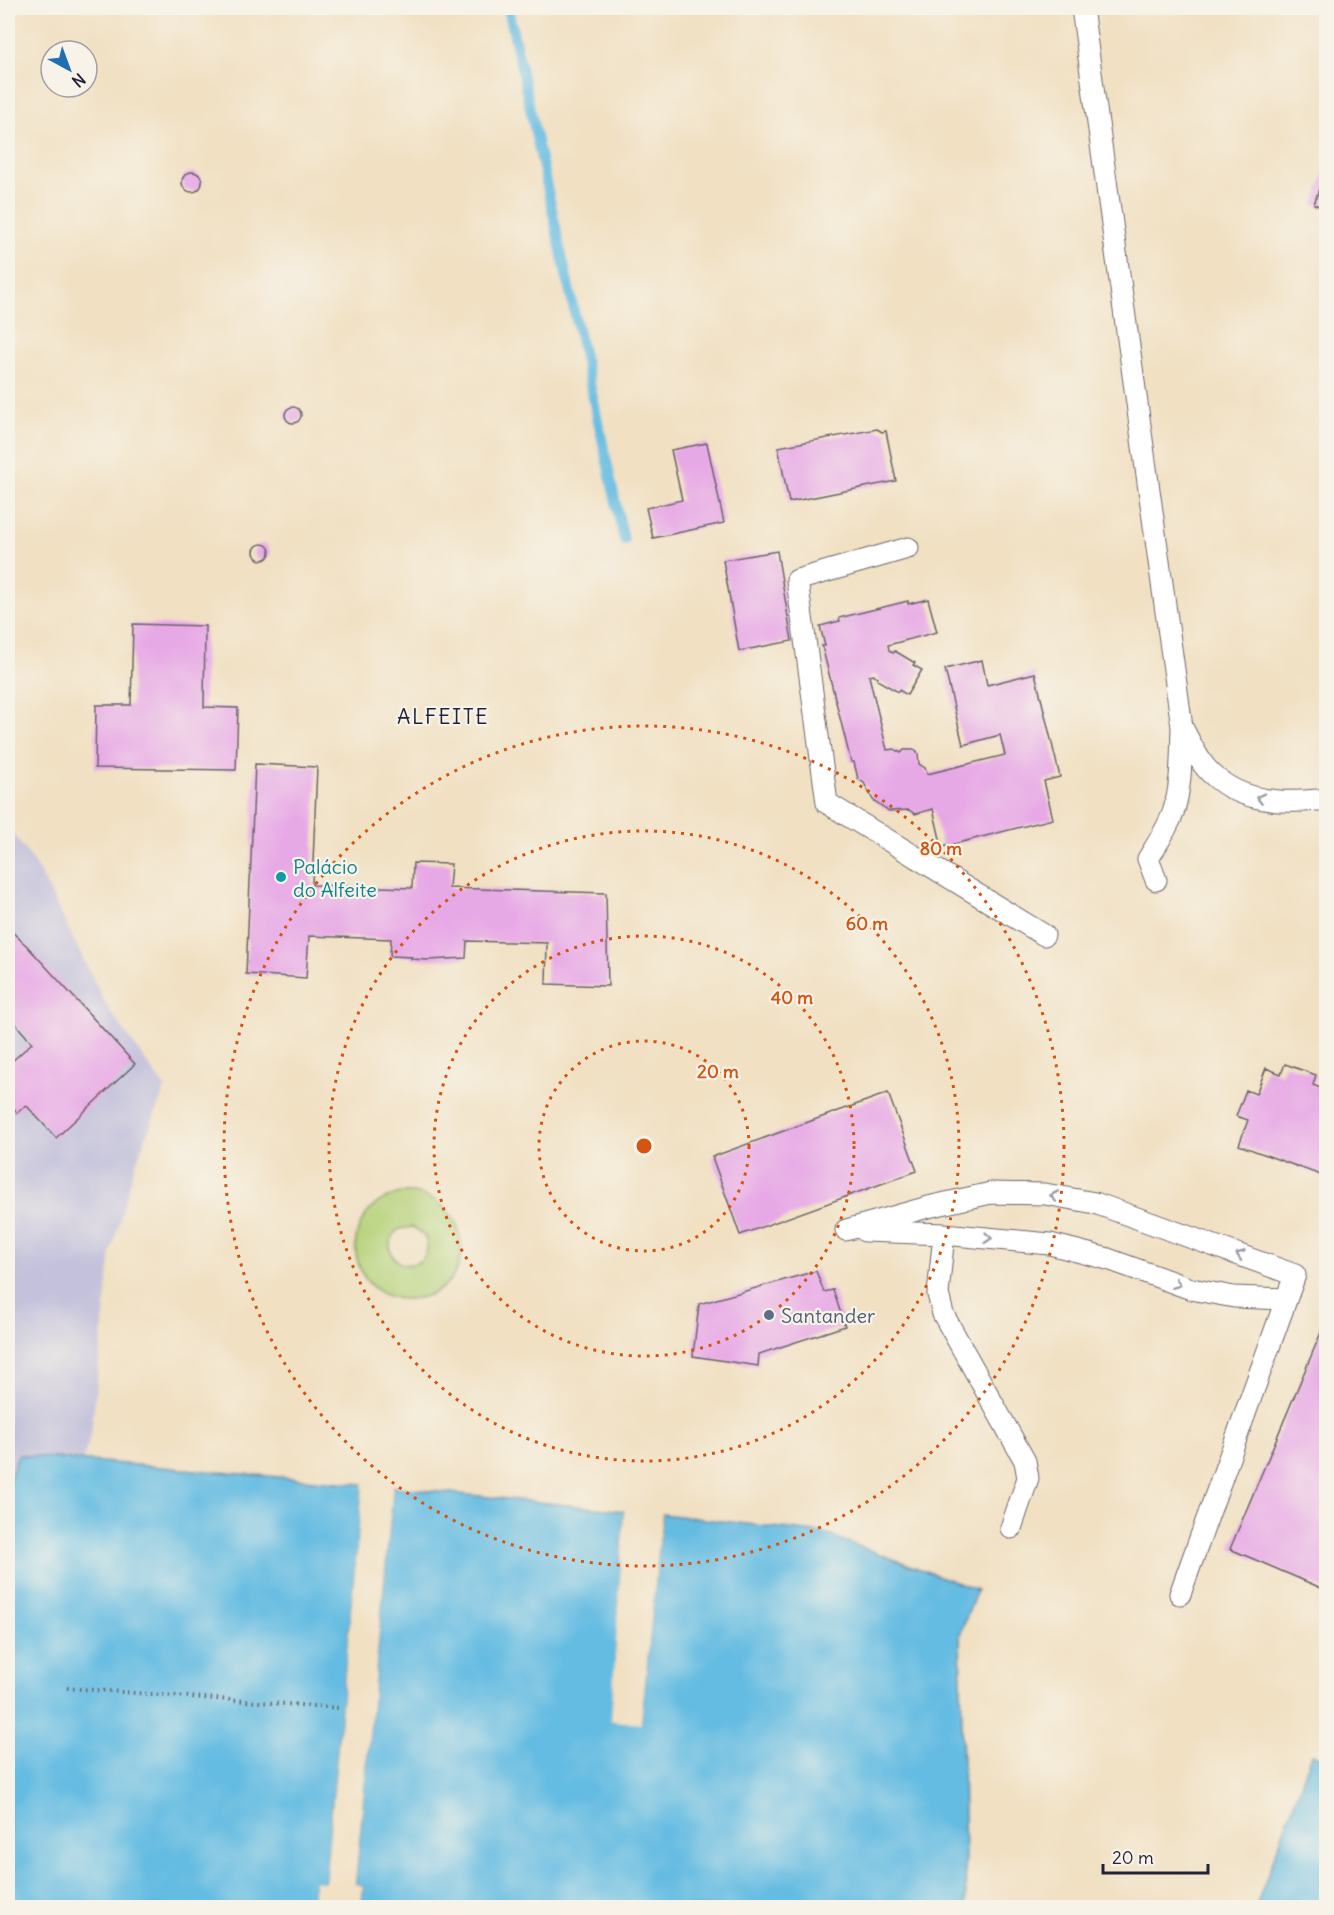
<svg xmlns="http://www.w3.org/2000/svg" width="1334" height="1915" viewBox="0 0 1334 1915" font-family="Delius,sans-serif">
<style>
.industrial{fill:#c3c1db}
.green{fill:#b6d279;stroke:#6c7a5a;stroke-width:1.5;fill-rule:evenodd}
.water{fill:#65bce2;stroke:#446f8e;stroke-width:1.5}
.pier{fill:#f1e0c2}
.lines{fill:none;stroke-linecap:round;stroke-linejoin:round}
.stream{stroke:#65bce2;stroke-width:10}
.building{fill:#e7a8e6}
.lane-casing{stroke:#6a646a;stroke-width:23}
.path{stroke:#6a646a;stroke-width:4;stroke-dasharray:1.5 4.5;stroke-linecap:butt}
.lane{stroke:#fff;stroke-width:21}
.oneway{stroke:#9c9ca7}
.ring{fill:none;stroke:#d45411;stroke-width:3;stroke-dasharray:3 6}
.culture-dot{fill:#0f9aa8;stroke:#f7f3e8;stroke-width:2}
.service-dot{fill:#5c6f8a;stroke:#f7f3e8;stroke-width:2}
.labels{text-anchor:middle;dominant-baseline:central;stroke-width:4.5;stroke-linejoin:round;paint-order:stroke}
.culture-label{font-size:20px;fill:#0d838f;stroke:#f7f3e8;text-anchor:start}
.service-label{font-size:20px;fill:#4e5e75;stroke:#f7f3e8;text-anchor:start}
.neighbourhood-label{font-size:21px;letter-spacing:1.5px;fill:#22223b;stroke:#f7f3e8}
.centre{fill:#d45411;stroke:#f7f3e8;stroke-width:3}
.ring-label{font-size:18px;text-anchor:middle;font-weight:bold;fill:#d45411;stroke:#f7f3e8;stroke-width:4.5;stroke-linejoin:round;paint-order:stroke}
</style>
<rect width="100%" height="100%" fill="#f7f3e8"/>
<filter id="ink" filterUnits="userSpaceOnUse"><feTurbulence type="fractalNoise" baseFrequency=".0167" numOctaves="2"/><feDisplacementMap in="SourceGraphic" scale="12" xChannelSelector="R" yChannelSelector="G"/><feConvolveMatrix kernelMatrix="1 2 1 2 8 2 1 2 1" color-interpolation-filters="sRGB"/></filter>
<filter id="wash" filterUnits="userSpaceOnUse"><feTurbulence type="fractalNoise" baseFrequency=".008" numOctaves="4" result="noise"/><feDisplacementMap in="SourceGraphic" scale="24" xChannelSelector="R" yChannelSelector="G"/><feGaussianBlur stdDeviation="1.35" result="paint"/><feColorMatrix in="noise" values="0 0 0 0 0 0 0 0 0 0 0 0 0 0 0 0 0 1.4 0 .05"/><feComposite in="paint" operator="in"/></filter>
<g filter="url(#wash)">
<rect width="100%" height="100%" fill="#f1e0c2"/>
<path class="industrial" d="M 8,827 L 29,855 L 43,878 L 107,1007 L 165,1088 L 135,1165 L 111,1252 L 91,1435 L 82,1462 L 18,1456 L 8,1484 Z"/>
<path class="green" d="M 401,1193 C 471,1189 484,1286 418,1298 C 349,1311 329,1210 401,1193 ZM 412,1227 C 437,1237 429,1269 402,1264 C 387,1256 386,1240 399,1229 Z"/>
<path class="water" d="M 18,1455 L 363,1484 L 325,1882 L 315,1881 L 312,1907 L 8,1907 L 8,1484 Z
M 393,1487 L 624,1511 L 612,1721 L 641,1723 L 662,1514 L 823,1533 L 977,1590 L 960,1634 L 966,1907 L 361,1908 L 363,1886 L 355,1885 Z
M 1312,1754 L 1326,1760 L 1326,1907 L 1256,1907 Z"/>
<path class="pier" d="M 363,1484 L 366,1485 L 328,1883 L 326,1885 L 318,1884 L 315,1908 L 312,1907 L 315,1881 L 325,1882 Z
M 390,1486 L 393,1487 L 355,1884 L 363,1886 L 361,1907 L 358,1908 L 360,1888 L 354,1887 L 352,1885 Z
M 624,1511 L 627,1511 L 614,1718 L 638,1720 L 659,1514 L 662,1514 L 641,1724 L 611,1721 Z"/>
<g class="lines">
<path class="stream" d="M 508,8 L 624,540"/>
</g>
<g id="blocks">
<path class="building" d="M 1326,168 L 1326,209 L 1314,204 Z
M182 182a10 10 0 1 1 20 0a10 10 0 1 1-20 0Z
M285 415a8 8 0 1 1 16 0a8 8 0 1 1-16 0Z
M 877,429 L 882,432 L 886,431 L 896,481 L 789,502 L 778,447 Z
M 707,443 L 724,523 L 653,538 L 646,508 L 682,500 L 671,450 Z
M254 552a8 8 0 1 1 16 0a8 8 0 1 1-16 0Z
M 777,551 L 792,641 L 739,651 L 723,560 Z
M 928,599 L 937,632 L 888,645 L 889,650 L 893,653 L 895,651 L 915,663 L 913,665 L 922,670 L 907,695 L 899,690 L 898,692 L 877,680 L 878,677 L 874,675 L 869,676 L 887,750 L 894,749 L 901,753 L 904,750 L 915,750 L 918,754 L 919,764 L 925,768 L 927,774 L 1005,755 L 1000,735 L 963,745 L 945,669 L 982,660 L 987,685 L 1035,673 L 1060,777 L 1044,781 L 1053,819 L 942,847 L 933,809 L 915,814 L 909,810 L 889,811 L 873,800 L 864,783 L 858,779 L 854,762 L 851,762 L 822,646 L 825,646 L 820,626 L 840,621 L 839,618 L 908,601 L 908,604 Z
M 133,624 L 205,626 L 204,707 L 238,708 L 236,770 L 95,768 L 96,705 L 131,705 Z
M 255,764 L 317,767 L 312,885 L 412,888 L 413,863 L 451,864 L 449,888 L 606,893 L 608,986 L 546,984 L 547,943 L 467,941 L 466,958 L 428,960 L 411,959 L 412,957 L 390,956 L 391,939 L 309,936 L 306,978 L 246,974 Z
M 8,928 L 27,946 L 135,1064 L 56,1138 L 26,1105 L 17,1113 L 8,1102 L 8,1065 L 32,1043 L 13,1021 L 8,1026 Z
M 1285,1064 L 1316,1075 L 1313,1085 L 1326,1090 L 1326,1177 L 1239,1145 L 1248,1120 L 1236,1116 L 1246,1090 L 1256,1094 L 1266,1068 L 1281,1074 Z
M 888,1093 L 917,1171 L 740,1235 L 712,1157 Z
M 816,1271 L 824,1292 L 833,1290 L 845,1326 L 759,1354 L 758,1366 L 693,1356 L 699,1304 Z
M 1322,1330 L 1326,1332 L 1326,1590 L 1230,1549 Z"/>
</g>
</g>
<g filter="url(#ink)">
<use href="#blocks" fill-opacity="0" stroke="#6a646a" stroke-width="1.5"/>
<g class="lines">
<g class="lane-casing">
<path id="lane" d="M 1082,8 L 1182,727 C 1181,755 1182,786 1173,813 C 1167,829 1157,844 1148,859 L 1156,880
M 908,548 L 797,580 L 827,803 L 1044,935
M 1182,727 C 1189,740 1196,756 1206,768 C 1235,801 1277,804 1318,800
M 846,1230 L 928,1207 L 991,1193 L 1045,1194 L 1095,1203 L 1295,1275 L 1180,1594
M 865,1231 L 944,1234 L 1050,1244 L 1108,1259 L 1191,1289 L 1234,1297 L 1286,1299
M 944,1234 L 938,1294 L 943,1314 L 1025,1461 L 1028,1478 L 1011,1528"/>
</g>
<path class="path" d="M 67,1688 L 341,1708"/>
<use href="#lane" class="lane"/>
</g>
<defs><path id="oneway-chevron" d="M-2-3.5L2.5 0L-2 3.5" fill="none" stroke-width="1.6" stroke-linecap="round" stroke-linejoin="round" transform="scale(1.5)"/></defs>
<g class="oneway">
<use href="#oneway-chevron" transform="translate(1260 798) rotate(-167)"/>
<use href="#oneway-chevron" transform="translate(1054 1196) rotate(-170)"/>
<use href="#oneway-chevron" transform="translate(988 1238) rotate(5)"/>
<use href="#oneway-chevron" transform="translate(1240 1255) rotate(-160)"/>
<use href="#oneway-chevron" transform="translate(1177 1284) rotate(20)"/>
</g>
</g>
<g class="ring">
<circle cx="644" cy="1146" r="105"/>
<circle cx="644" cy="1146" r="210"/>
<circle cx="644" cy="1146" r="315"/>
<circle cx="644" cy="1146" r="420"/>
</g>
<circle class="culture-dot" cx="281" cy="877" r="6"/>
<circle class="service-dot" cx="769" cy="1315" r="6"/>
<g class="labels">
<g class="culture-label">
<text x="293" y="866">Palácio<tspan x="293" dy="23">do Alfeite</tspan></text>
</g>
<g class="service-label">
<text x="781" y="1315">Santander</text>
</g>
<g class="neighbourhood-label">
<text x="443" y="716">ALFEITE</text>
</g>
</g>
<circle cx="644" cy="1146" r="9" class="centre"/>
<g class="ring-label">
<text x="941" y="855">80 m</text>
<text x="867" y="930">60 m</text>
<text x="792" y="1004">40 m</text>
<text x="718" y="1078">20 m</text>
</g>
<rect width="1334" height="1915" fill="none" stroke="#f7f3e8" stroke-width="30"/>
<g transform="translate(69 69) rotate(139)"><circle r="28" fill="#f7f3e8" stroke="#a29fa3" stroke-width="1.5"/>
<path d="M0-4.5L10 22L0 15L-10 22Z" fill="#1f6fb2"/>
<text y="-9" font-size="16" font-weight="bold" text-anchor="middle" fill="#22223b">N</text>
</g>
<path d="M1103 1864v9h105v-9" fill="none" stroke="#22223b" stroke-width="3"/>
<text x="1112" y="1864" font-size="18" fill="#22223b" stroke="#f7f3e8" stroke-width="4.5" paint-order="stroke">20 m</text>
</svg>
